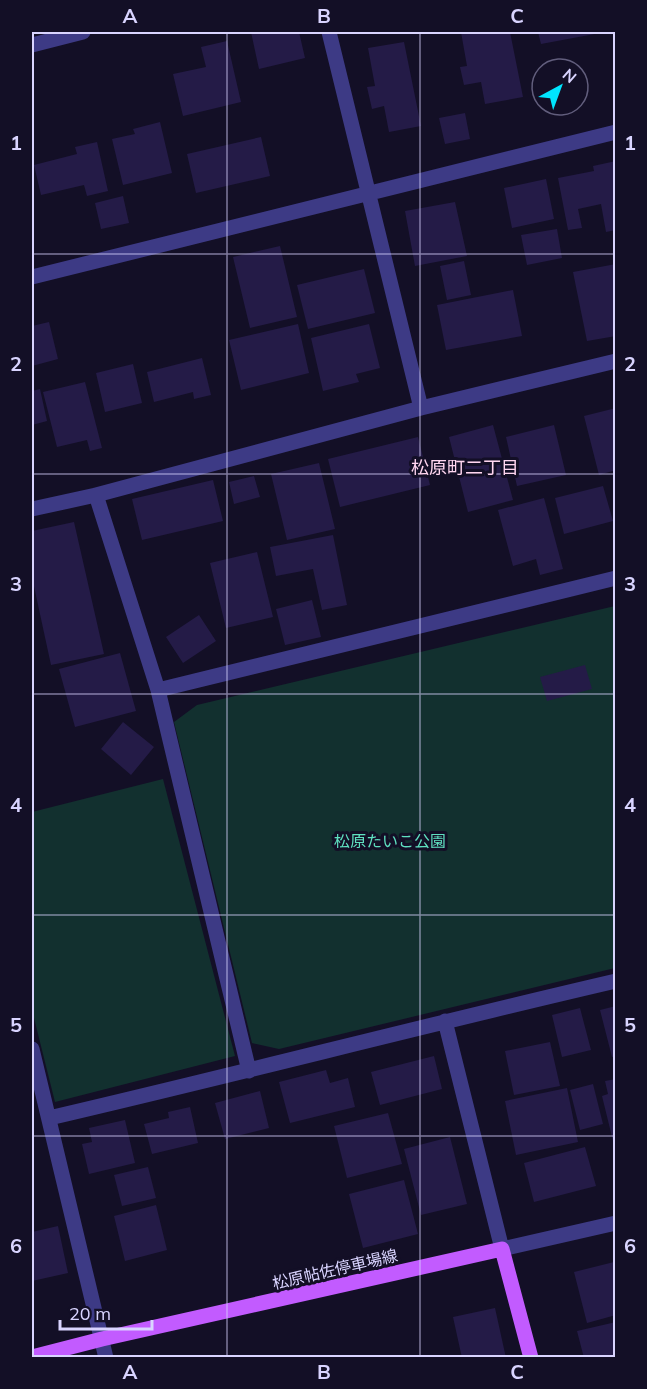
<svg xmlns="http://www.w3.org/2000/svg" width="647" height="1389" viewBox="0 0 647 1389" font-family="Mulish,'Noto Sans JP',sans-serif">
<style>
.green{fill:#12302f}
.building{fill:#241b47}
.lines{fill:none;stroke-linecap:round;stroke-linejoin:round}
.minor{stroke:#3d3a85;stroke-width:15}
.major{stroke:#c25bff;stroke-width:15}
.grid{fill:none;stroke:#d9d4ff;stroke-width:1.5;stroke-opacity:0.55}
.labels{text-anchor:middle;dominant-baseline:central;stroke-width:6;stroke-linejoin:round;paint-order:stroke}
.park-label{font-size:16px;fill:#5fe0c0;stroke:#130f26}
.street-label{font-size:16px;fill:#d9d4ff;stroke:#130f26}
.neighbourhood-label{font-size:18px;fill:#ffd6f0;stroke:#130f26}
.neatline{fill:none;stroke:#d9d4ff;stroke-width:2}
.grid-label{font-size:20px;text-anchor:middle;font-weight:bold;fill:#d9d4ff}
</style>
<rect width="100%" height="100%" fill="#130f26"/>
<path class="green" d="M 615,606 L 615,968 L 279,1049 L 252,1043 L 174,722 L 197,705 Z
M 163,779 L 235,1056 L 55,1102 L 32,1010 L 32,812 Z"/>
<path class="building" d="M 251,32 L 299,32 L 305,58 L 259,69 Z
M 461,32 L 510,32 L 523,97 L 485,104 L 481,82 L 464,85 L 460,67 L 467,66 Z
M 538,32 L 600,32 L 600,33 L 541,44 Z
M 227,41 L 241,102 L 183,116 L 173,74 L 206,67 L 201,47 Z
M 404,42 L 421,126 L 389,132 L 384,106 L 372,109 L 367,87 L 375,86 L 368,48 Z
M 465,113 L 470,139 L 445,144 L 439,118 Z
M 160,122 L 172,173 L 123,185 L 112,139 L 135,134 L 133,129 Z
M 261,137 L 270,176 L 196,193 L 187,154 Z
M 97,142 L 108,191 L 87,196 L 84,185 L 41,195 L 34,165 L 77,154 L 75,147 Z
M 616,161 L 616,230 L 606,232 L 601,204 L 578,209 L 582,228 L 568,230 L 558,178 L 594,171 L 593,166 Z
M 546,179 L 554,219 L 512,228 L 504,188 Z
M 123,196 L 129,223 L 101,229 L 95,203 Z
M 455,202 L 467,256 L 415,266 L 405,211 Z
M 557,229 L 562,258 L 527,265 L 521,235 Z
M 280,246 L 297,317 L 250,328 L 233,257 Z
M 464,261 L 471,295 L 447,300 L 440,266 Z
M 616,264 L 616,336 L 587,341 L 573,272 Z
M 364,269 L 375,313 L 308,329 L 297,285 Z
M 513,290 L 522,336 L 446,350 L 437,305 Z
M 49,322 L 58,359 L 32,366 L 32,326 Z
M 298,324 L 309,373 L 241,390 L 229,340 Z
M 369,324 L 380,368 L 356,374 L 359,382 L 323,391 L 311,338 Z
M 202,358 L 211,395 L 194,399 L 193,392 L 154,402 L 147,372 Z
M 133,364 L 142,403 L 105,412 L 96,373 Z
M 85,382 L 102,448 L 90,451 L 87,440 L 57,447 L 43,392 Z
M 40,389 L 47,421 L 32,425 L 32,391 Z
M 616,408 L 616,470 L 599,475 L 584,416 Z
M 493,425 L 513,500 L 468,512 L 449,437 Z
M 554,425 L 566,475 L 517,486 L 506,437 Z
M 418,437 L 430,485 L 340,507 L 328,459 Z
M 319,463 L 335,529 L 287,540 L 271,474 Z
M 254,476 L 260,497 L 234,504 L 229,482 Z
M 213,480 L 223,521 L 142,540 L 132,499 Z
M 603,486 L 613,521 L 564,534 L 555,498 Z
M 544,498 L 563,569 L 540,575 L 536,559 L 513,566 L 498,510 Z
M 74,522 L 104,654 L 51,665 L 32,577 L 32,531 Z
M 333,535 L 347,605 L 322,610 L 313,569 L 276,576 L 270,547 Z
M 257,552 L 273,617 L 226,628 L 210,563 Z
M 312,600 L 321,637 L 285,645 L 276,609 Z
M 199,615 L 216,641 L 183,663 L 166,637 Z
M 120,653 L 136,711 L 75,727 L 59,669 Z
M 585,665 L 592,689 L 547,701 L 540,677 Z
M 123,722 L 154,747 L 131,775 L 101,749 Z
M 616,1006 L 616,1056 L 612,1057 L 600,1010 Z
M 580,1008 L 591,1050 L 562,1057 L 552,1015 Z
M 550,1042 L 560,1086 L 514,1095 L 505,1051 Z
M 434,1056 L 442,1089 L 380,1105 L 371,1072 Z
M 326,1070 L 330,1083 L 348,1078 L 355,1107 L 290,1123 L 279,1082 Z
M 616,1079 L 616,1141 L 613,1141 L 602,1096 L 608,1094 L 605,1081 Z
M 593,1084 L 603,1124 L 580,1130 L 570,1090 Z
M 567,1088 L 578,1142 L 516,1155 L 505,1101 Z
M 260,1091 L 269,1128 L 225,1139 L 215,1103 Z
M 190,1107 L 198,1143 L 152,1154 L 144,1124 L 169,1118 L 168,1112 Z
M 388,1113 L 402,1164 L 347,1178 L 334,1126 Z
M 125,1120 L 135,1163 L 89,1174 L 82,1144 L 92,1142 L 89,1128 Z
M 450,1137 L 467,1204 L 421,1215 L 404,1149 Z
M 585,1147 L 596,1186 L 534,1202 L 524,1163 Z
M 148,1167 L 156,1198 L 122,1206 L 114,1175 Z
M 404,1180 L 418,1234 L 363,1248 L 349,1194 Z
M 156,1205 L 167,1250 L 125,1261 L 114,1216 Z
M 58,1226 L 68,1273 L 32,1281 L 32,1232 Z
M 614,1262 L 616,1269 L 616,1315 L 587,1323 L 574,1272 Z
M 495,1308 L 506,1358 L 462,1358 L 453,1317 Z
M 616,1322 L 616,1358 L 584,1358 L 577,1331 Z"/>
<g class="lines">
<path class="minor" d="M 329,32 L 421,408
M 32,45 L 83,32
M 32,277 L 616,132
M 96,495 L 158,690 L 249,1071
M 32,509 L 96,495 L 421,408 L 616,361
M 158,690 L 616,578
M 445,1021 L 502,1249 L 616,1223
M 32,1049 L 106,1358
M 49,1118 C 238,1074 426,1025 616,981"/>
<path class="major" d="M 32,1357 L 102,1339 L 502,1249 L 531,1358"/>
</g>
<path class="grid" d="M 227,32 L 227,1358M 420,32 L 420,1358M 32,254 L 616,254M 32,474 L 616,474M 32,694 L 616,694M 32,915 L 616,915M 32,1136 L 616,1136"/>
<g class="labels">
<g class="park-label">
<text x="390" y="841">松原たいこ公園</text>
</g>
<g class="street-label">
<text transform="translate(335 1269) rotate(-13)">松原帖佐停車場線</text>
</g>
<g class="neighbourhood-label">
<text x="465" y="467">松原町二丁目</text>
</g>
</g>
<rect width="647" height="1389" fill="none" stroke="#130f26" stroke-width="66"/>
<g transform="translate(560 87) rotate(41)"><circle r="28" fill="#130f26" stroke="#625e7d" stroke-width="1.5"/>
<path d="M0-4.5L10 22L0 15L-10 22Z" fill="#00e5ff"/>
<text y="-9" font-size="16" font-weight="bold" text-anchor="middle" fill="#d9d4ff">N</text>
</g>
<path d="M60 1320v9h92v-9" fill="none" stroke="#d9d4ff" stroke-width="3"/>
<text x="69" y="1320" font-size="18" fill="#d9d4ff" stroke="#130f26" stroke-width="4.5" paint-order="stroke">20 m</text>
<rect x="33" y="33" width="581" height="1323" class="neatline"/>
<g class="grid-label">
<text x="130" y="23">A</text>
<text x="324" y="23">B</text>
<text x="517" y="23">C</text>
<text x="16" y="150">1</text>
<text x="630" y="150">1</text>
<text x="16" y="371">2</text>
<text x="630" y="371">2</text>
<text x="16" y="591">3</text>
<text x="630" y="591">3</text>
<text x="16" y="812">4</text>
<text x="630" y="812">4</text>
<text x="16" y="1032">5</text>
<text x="630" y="1032">5</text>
<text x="16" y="1253">6</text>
<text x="630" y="1253">6</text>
<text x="130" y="1379">A</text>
<text x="324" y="1379">B</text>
<text x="517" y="1379">C</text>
</g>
</svg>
